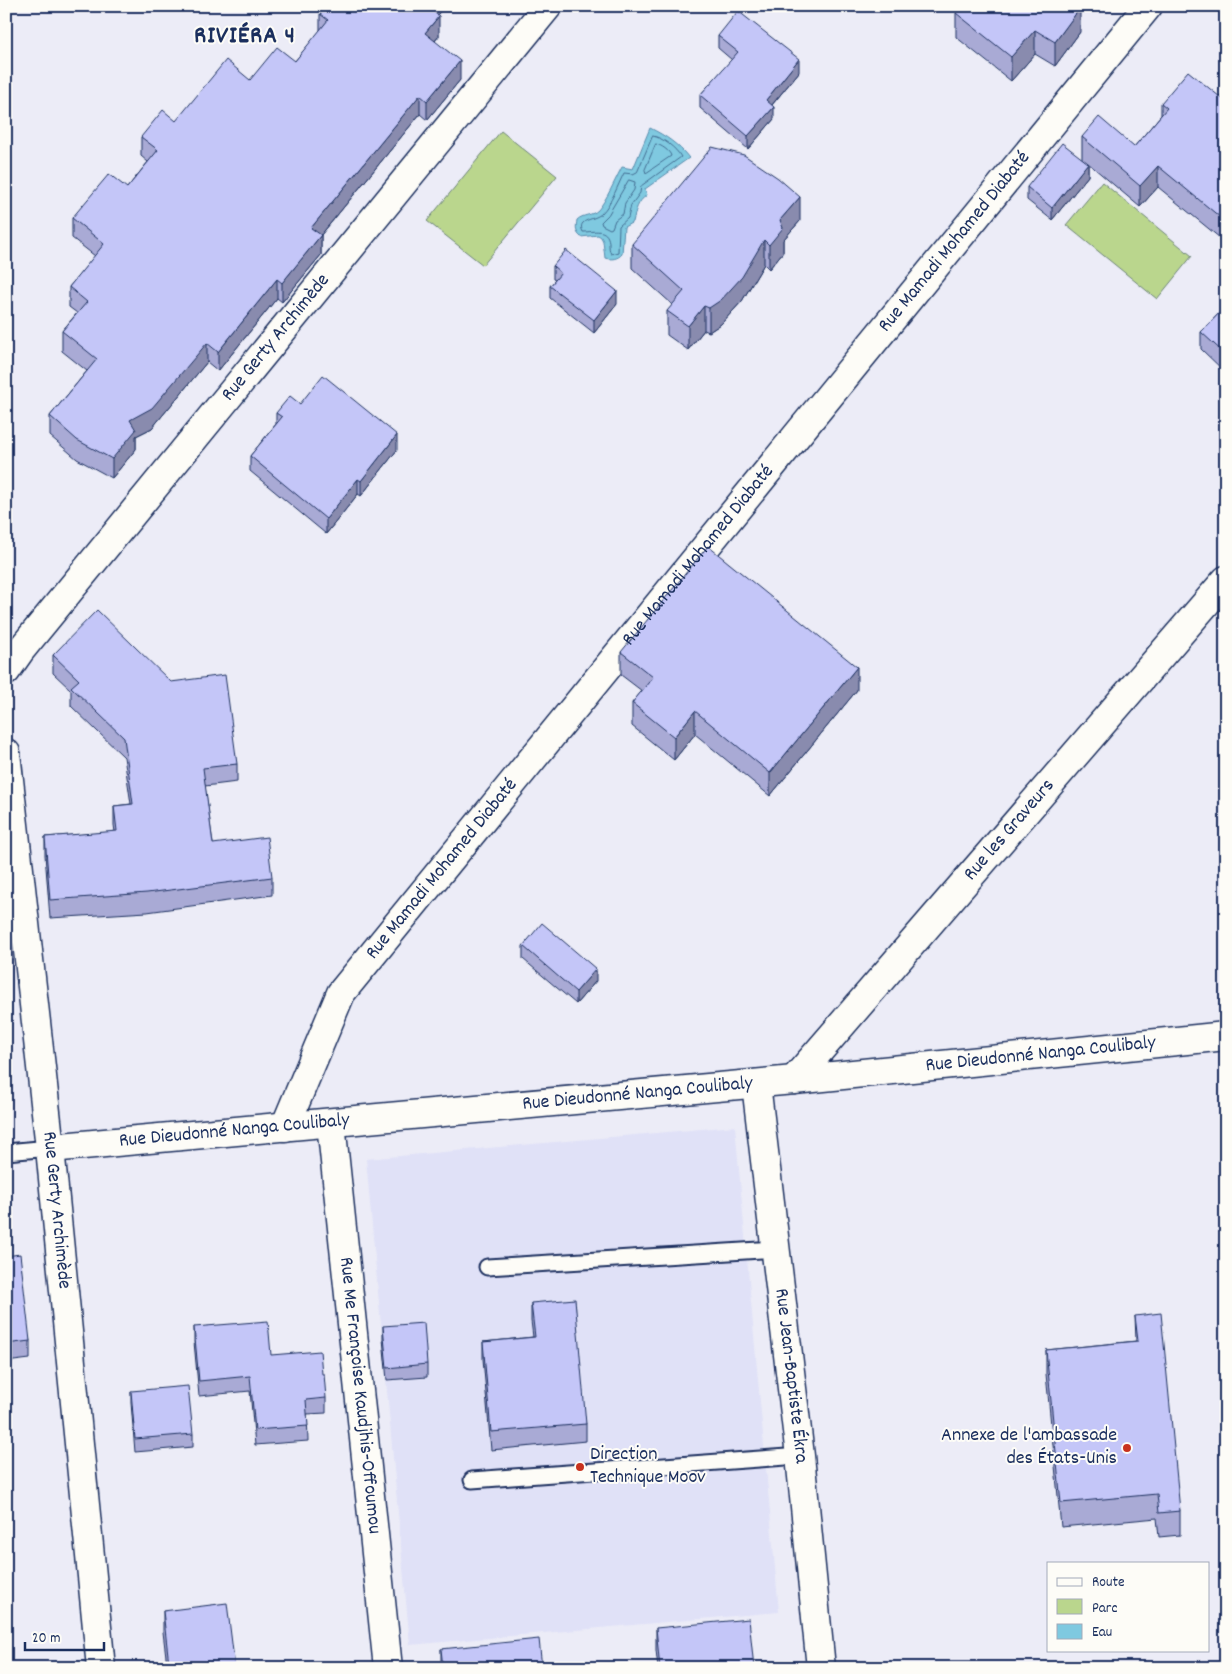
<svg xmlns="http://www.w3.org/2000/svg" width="1232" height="1674" viewBox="0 0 1232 1674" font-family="Dekko,sans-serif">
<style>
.built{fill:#e0e1f7}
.green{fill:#bad68d;stroke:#6a8276}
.water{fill:#7fc9e0;stroke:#578bac}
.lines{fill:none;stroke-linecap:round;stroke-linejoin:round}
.shore{stroke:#436d92;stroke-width:1}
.lane-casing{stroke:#1b2f5e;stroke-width:19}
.street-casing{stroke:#1b2f5e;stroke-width:31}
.lane{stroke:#fdfcf7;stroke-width:15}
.street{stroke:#fdfcf7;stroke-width:28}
.wall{fill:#a9aad5;stroke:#1b2f5e}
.shaded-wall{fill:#898bae;stroke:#1b2f5e}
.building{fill:#c4c6f8;stroke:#1b2f5e}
.poi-dot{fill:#c8321e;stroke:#fdfcf7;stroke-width:2}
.labels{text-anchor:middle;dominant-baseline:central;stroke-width:4;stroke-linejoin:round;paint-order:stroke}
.street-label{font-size:20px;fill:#1b2f5e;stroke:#fdfcf7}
.poi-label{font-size:20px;fill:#1b2f5e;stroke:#fdfcf7;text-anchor:end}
.district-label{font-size:25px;font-weight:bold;letter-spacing:1px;fill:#1b2f5e;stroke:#fdfcf7}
</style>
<rect width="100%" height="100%" fill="#ececf7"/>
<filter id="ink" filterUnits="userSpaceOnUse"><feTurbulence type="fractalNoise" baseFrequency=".02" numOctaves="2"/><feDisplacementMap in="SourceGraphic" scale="10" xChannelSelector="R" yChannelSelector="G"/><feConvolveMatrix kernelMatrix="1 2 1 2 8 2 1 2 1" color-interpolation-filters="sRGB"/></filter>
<g filter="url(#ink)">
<path class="built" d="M 735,1126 L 779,1612 L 410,1645 L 366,1159 Z"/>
<path class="green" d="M 501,131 L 557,176 L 483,265 L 427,221 Z
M 1102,182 L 1192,256 L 1157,299 L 1066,225 Z"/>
<path class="water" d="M 650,128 C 666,136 678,144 689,158 L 645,189 L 647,195 C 637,202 636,210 633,222 L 624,227 L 622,254 C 618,259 611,260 605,258 L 603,241 L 601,237 L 598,235 L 581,237 C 575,232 576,227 577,220 C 583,214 592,216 598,210 C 606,201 616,178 622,167 L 633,169 Z"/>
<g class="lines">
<path class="shore" d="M 653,136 C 663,138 676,148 681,157 L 641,186 L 640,193 L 631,205 L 628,218 L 619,226 L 618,252 L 611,254 C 609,250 609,247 609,242 C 607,227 594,232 583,232 C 576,218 595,221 602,213 C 611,204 618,185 624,173 L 633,174 L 637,172 Z
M 656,144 C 661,145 670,151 671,156 L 646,173 L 645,170 Z
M 629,180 L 635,182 L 634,190 L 625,203 L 623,214 L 615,220 L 612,228 L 610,229 L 602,225 L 601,222 L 608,215 Z"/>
<g class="lane-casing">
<path id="lane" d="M 6,1152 L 50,1148
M 487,1267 L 776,1249
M 472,1480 L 800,1456"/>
</g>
<g class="street-casing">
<g id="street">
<path id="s1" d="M 6,671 L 20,651 L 548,6"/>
<path id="s2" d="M 6,753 L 50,1148 L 101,1668"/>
<path id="s3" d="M 794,1080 L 1226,580"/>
<path id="s4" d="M 756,1084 L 800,1456 L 821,1668"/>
<path id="s5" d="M 331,1123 L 388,1668"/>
<path id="s6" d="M 285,1127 L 341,993 L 1148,6"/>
<path id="s7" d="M 50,1148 L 794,1080 L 1226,1036"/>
</g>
</g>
<use href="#lane" class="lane"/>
<use href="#street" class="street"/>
</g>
<path class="wall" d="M 444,6 L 437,15 L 439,36 L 435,41 L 460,80 L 427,120 L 420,114 L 321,235 L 321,255 L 282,302 L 277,298 L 218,371 L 207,362 L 152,428 L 136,436 L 136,449 L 112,478 L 77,459 L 50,436 L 50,416 L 87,371 L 62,351 L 62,331 L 77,313 L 69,307 L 69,287 L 95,256 L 72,238 L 72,218 L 127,188 L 148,162 L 141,156 L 141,137 L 176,121 L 250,80 L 295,61 L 320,31 L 320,14 Z
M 956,13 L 1080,32 L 1055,66 L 1035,54 L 1011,81 L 956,37 Z
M 718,36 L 799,72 L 772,105 L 774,119 L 748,149 L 700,108 L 700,95 L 732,60 L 718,48 Z
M 1226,100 L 1226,231 L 1220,238 L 1158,187 L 1140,207 L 1088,163 L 1088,176 L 1052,220 L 1027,200 L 1027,187 L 1082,159 L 1082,137 L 1134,147 L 1161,115 L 1161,103 L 1225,101 Z
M 800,221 L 783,240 L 783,252 L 769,269 L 764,264 L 742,301 L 721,324 L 709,332 L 704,330 L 688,350 L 667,335 L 667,311 L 673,305 L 632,268 L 632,244 Z
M 553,266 L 617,304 L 594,333 L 550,298 L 550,286 L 555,280 L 553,279 Z
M 1226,306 L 1226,373 L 1201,349 L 1201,332 Z
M 300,404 L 397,450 L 361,496 L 358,494 L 326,534 L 250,471 L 250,456 L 276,424 L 276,413 Z
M 621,652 L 857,690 L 770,796 L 695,734 L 674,760 L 632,726 L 632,703 L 642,691 L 621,675 Z
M 53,655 L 237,764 L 237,782 L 205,786 L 213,844 L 272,877 L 272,895 L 147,912 L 50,918 L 45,855 L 45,837 L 115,832 L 114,825 L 114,806 L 131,804 L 124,757 L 71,706 L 71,690 L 53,673 Z
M 523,946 L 596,981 L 576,1004 L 523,959 Z
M 6,1256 L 30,1341 L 30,1359 L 6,1362 Z
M 531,1303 L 586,1424 L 586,1441 L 491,1450 L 483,1359 L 483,1342 L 533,1337 L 531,1321 Z
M 1135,1316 L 1180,1511 L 1180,1535 L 1159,1537 L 1157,1518 L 1061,1527 L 1046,1374 L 1046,1350 L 1136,1341 Z
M 383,1326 L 427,1364 L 427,1377 L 387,1380 L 383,1339 Z
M 194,1327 L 271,1355 L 326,1398 L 326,1413 L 307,1414 L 308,1441 L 255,1445 L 250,1391 L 199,1396 L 194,1342 Z
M 131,1391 L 193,1434 L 193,1447 L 135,1452 L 131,1403 Z
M 163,1611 L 235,1668 L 167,1665 L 163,1632 Z
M 656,1628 L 754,1668 L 658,1668 L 656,1650 Z
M 441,1649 L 542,1668 L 441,1668 Z"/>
<path class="shaded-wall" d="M 428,6 L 444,6 L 428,27 Z
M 1080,8 L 1080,32 L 1055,66 L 1055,42 Z
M 439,16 L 439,36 L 425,52 L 425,33 Z
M 1035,30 L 1035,54 L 1011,81 L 1011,57 Z
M 799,59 L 799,72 L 766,112 L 766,100 Z
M 460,61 L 460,80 L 427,120 L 427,101 Z
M 420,95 L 420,114 L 311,247 L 311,228 Z
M 774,107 L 774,119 L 748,149 L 748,136 Z
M 1088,163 L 1088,176 L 1052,220 L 1052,208 Z
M 1158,166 L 1158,187 L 1140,207 L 1140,186 Z
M 1226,193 L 1226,231 L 1220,238 L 1220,217 Z
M 800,197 L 800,221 L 783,240 L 783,252 L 769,269 L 769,245 L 780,220 Z
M 321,235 L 321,255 L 282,302 L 282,283 Z
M 764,240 L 764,264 L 742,301 L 721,324 L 709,332 L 709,308 Z
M 277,279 L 277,298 L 218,371 L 218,352 Z
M 617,291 L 617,304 L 594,333 L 594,320 Z
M 704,306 L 704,330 L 688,350 L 688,326 Z
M 207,343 L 207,362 L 152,428 L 136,436 L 136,449 L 112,478 L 112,459 L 130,420 Z
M 397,435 L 397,450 L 361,496 L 361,481 Z
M 358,479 L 358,494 L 326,534 L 326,519 Z
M 857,667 L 857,690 L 770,796 L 770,773 Z
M 695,711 L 695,734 L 674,760 L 674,737 Z
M 596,969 L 596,981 L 576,1004 L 576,992 Z"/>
<path class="building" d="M 326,6 L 428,6 L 428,7 L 439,16 L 425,33 L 460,61 L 427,101 L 420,95 L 311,228 L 321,235 L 282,283 L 277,279 L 218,352 L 207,343 L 152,408 L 130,420 L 136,430 L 112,459 L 77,440 L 50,416 L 97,359 L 62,331 L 87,302 L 69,287 L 104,244 L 72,218 L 109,174 L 127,188 L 158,150 L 141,137 L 163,110 L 176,121 L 226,60 L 250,80 L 277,47 L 295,61 L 328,20 L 320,14 Z
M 961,6 L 1077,6 L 1080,8 L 1055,42 L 1035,30 L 1011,57 L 956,13 Z
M 738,11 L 799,59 L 766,100 L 774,107 L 748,136 L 700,95 L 738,52 L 718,36 Z
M 1188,71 L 1225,101 L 1226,100 L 1226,193 L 1225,194 L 1226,195 L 1226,210 L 1220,217 L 1158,166 L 1140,186 L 1082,137 L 1099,117 L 1134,147 L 1167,108 L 1161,103 Z
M 1062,143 L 1088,163 L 1052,208 L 1027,187 Z
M 712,147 L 744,155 L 778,178 L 800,197 L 780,220 L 783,228 L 769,245 L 764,240 L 742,277 L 721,300 L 709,308 L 704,306 L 688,326 L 667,311 L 684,291 L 632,244 Z
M 566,250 L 617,291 L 594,320 L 550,286 L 561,273 L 553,266 Z
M 1226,306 L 1226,355 L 1201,332 Z
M 323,375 L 397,435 L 361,481 L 358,479 L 326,519 L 250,456 L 282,417 L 276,413 L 290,396 L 300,404 Z
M 708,546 L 857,667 L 770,773 L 695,711 L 674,737 L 632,703 L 653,677 L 621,652 Z
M 97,610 L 171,682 L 225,675 L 237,764 L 203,768 L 213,844 L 267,837 L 272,877 L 147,893 L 50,900 L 45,837 L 117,831 L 114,806 L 133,804 L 124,738 L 71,687 L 79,680 L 53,655 Z
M 542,923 L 596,969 L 576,992 L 523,946 Z
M 20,1254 L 30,1341 L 6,1344 L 6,1256 Z
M 575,1299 L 586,1424 L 491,1432 L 483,1342 L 535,1337 L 531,1303 Z
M 1161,1313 L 1180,1511 L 1159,1513 L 1157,1494 L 1061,1503 L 1046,1350 L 1138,1341 L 1135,1316 Z
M 268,1321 L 271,1355 L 320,1351 L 322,1374 L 324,1374 L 326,1398 L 306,1400 L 308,1426 L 255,1430 L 250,1376 L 199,1381 L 194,1327 Z
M 424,1323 L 427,1364 L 387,1368 L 383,1326 Z
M 188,1386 L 193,1434 L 135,1439 L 131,1391 Z
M 227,1603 L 235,1668 L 141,1668 L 169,1664 L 163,1611 Z
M 749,1619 L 754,1668 L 660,1668 L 656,1628 Z
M 539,1639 L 542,1668 L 443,1668 L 441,1649 Z"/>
</g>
<g class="poi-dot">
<circle cx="1127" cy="1448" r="5"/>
<circle cx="580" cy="1467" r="5"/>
</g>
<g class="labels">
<g class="street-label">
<text stroke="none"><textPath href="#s6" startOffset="1115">Rue Mamadi Mohamed Diabaté</textPath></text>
<text stroke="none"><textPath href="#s1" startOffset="429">Rue Gerty Archimède</textPath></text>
<text stroke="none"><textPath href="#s6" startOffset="710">Rue Mamadi Mohamed Diabaté</textPath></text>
<text stroke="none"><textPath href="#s3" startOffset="330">Rue les Graveurs</textPath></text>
<text stroke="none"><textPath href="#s6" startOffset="305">Rue Mamadi Mohamed Diabaté</textPath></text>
<text stroke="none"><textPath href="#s7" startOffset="995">Rue Dieudonné Nanga Coulibaly</textPath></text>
<text stroke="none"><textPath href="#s7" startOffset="590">Rue Dieudonné Nanga Coulibaly</textPath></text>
<text stroke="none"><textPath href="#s7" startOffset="185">Rue Dieudonné Nanga Coulibaly</textPath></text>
<text stroke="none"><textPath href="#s2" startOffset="460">Rue Gerty Archimède</textPath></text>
<text stroke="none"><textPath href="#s4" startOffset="294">Rue Jean-Baptiste Ékra</textPath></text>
<text stroke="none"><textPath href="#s5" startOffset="274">Rue Me Françoise Kaudjhis-Offoumou</textPath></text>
</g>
<g class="poi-label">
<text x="1117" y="1436">Annexe de l'ambassade<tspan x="1117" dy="23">des États-Unis</tspan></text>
<text x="590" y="1455" text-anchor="start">Direction<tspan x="590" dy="23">Technique Moov</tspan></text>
</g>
<g class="district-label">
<text x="245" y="37">RIVIÉRA 4</text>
</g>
</g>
<rect width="1232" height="1674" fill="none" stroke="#fdfcf7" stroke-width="25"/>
<rect x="12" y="12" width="1207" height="1649" fill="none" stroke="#1b2f5e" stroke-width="2" filter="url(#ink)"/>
<rect x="1047" y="1562" width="162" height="90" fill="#fdfcf7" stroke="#a3aaba"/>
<rect x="1057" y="1578" width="25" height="8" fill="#fdfcf7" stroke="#a3aaba"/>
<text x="1092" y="1586" font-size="15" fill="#1b2f5e">Route</text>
<rect x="1057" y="1599" width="25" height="15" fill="#bad68d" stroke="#a3aaba"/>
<text x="1092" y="1612" font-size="15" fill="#1b2f5e">Parc</text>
<rect x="1057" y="1624" width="25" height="15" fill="#7fc9e0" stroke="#a3aaba"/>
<text x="1092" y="1636" font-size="15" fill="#1b2f5e">Eau</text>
<path d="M25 1642v8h79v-8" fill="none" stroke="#1b2f5e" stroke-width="2.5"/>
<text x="32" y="1642" font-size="15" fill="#1b2f5e" stroke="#fdfcf7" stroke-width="4" paint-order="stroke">20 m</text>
</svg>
